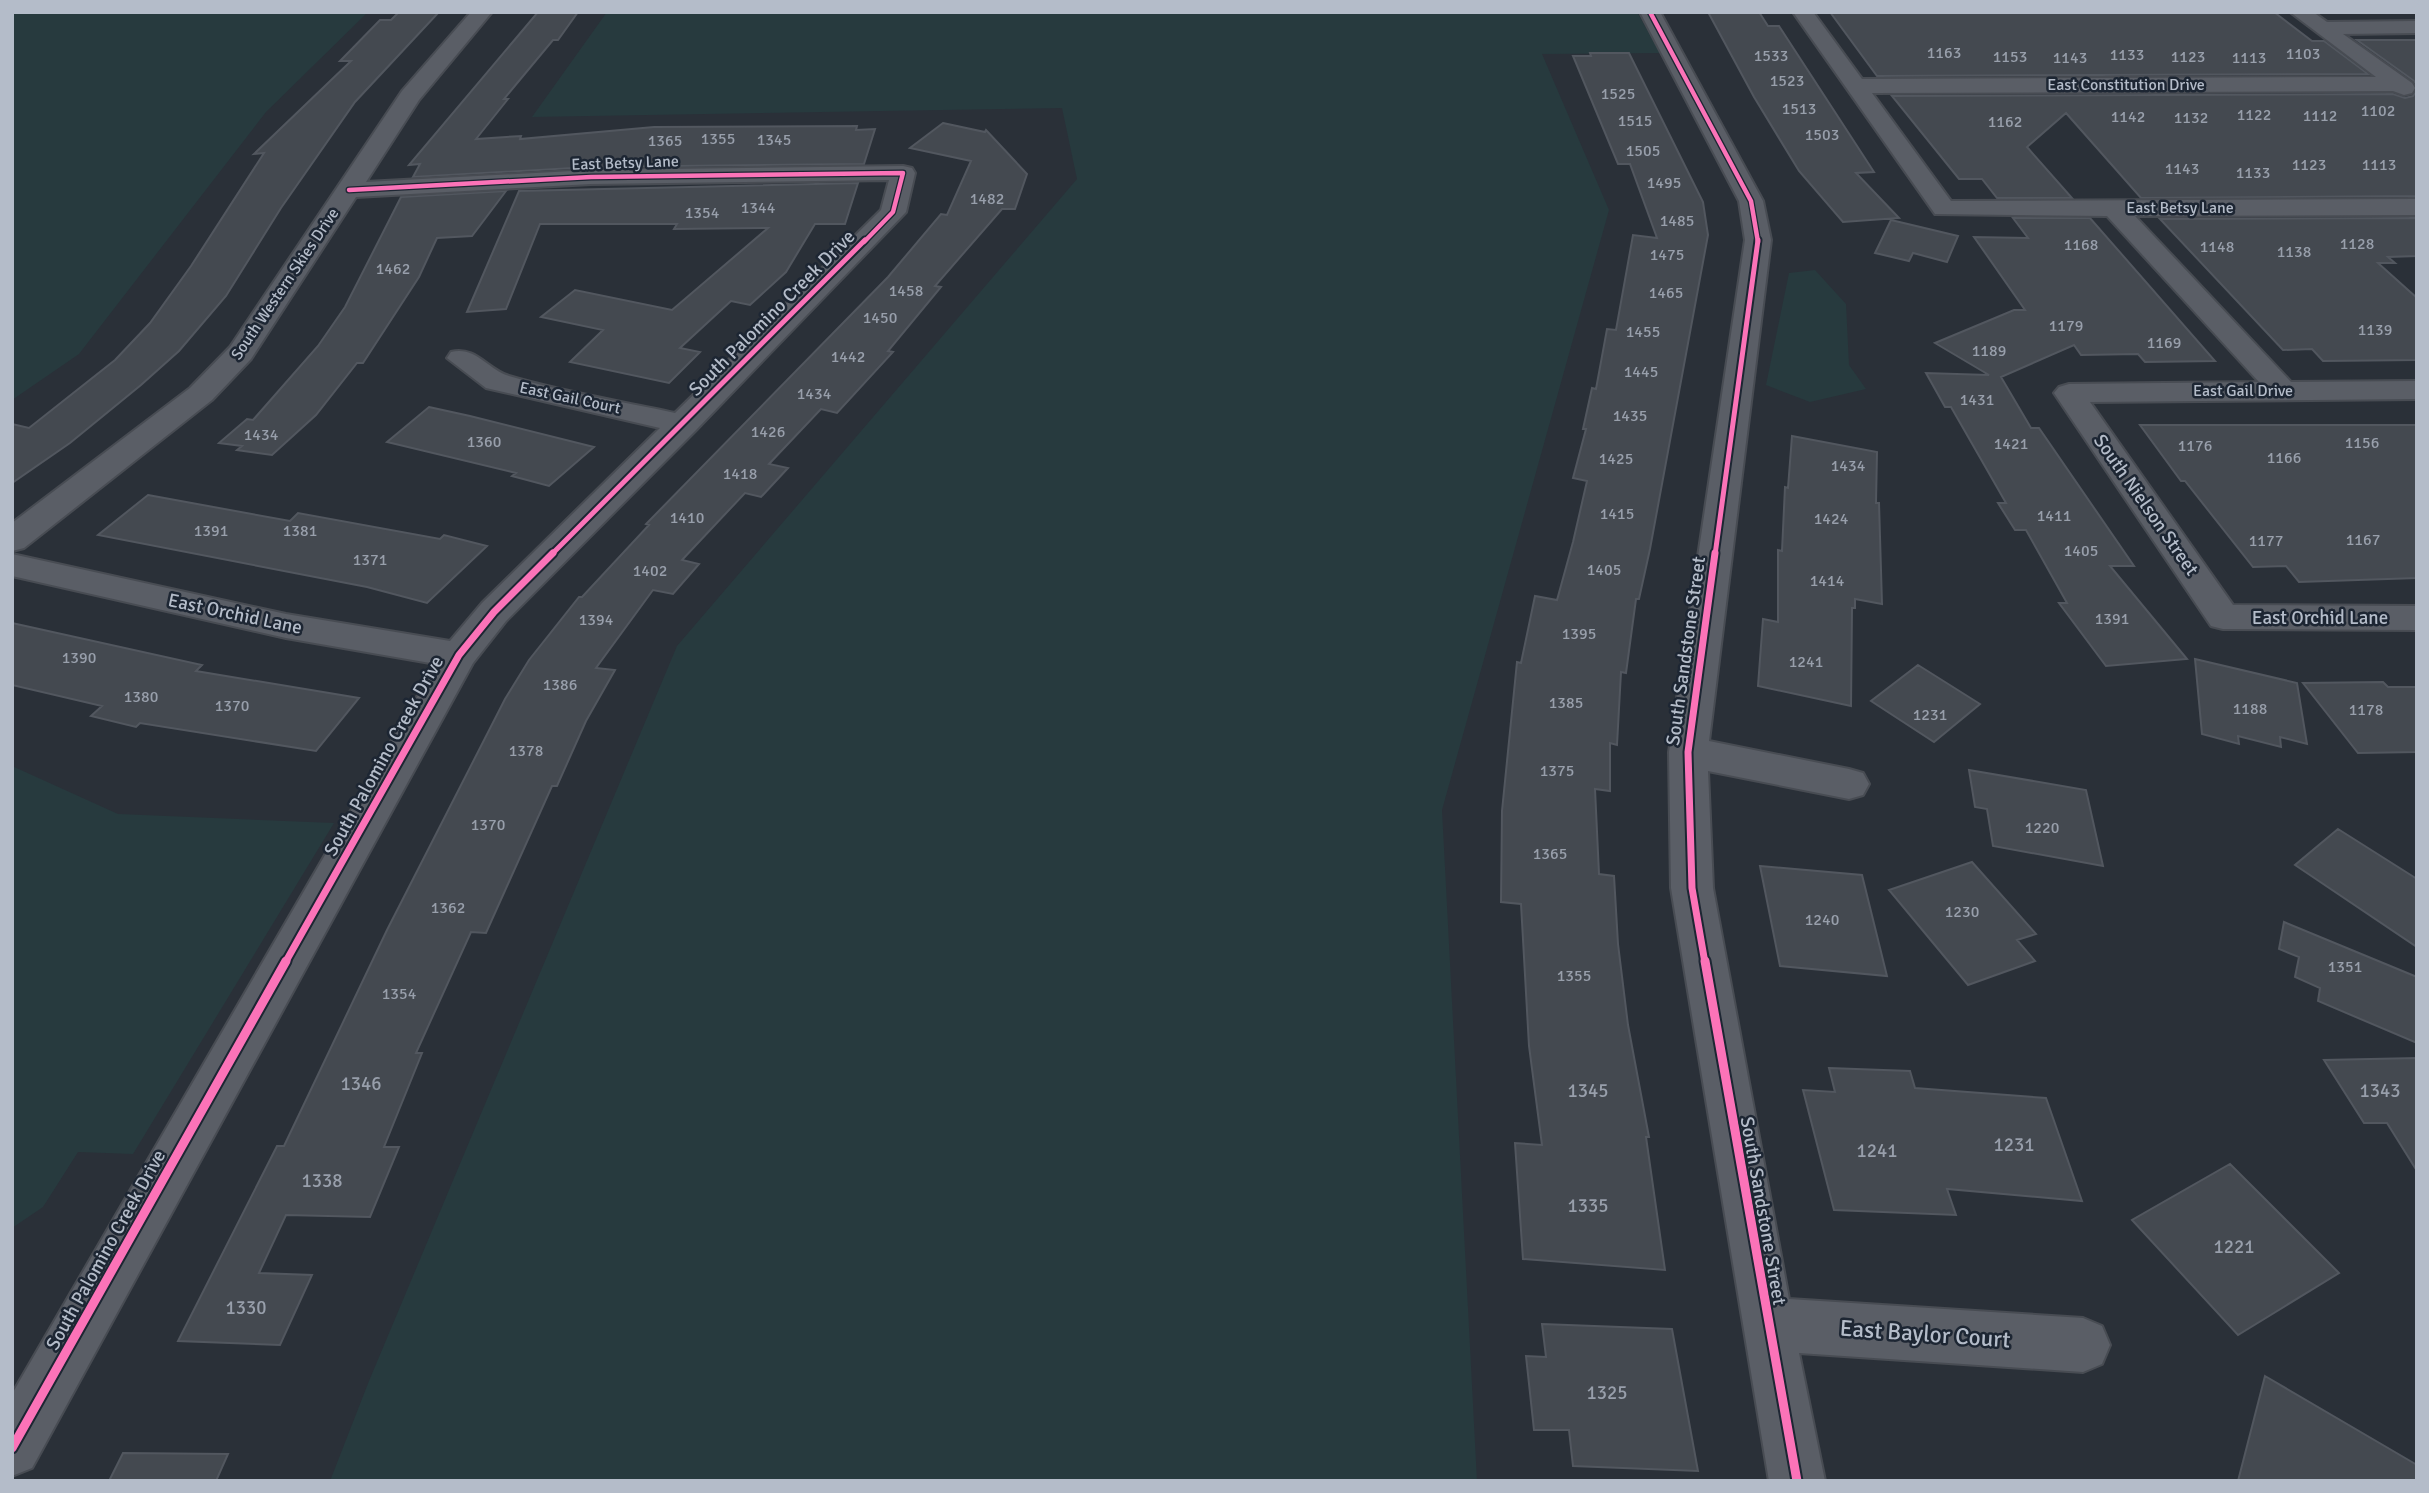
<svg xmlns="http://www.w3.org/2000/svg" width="2429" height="1493" viewBox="0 0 2429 1493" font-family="Signika,sans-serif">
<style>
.green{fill:#273a3e}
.building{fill:#444950;stroke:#52575f;stroke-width:2}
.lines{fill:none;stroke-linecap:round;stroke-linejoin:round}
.street-casing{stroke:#484c53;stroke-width:4}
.street{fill:#5a5e66;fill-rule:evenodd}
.cycleway-far3-casing{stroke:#1d2633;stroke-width:7}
.cycleway-far2-casing{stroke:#1d2633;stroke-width:9}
.cycleway-far1-casing{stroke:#1d2633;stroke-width:11}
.cycleway-casing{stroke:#1d2633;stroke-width:13}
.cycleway-far3{stroke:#fb73b8;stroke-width:4.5}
.cycleway-far2{stroke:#fb73b8;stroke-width:5}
.cycleway-far1{stroke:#fb73b8;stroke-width:7}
.cycleway{stroke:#fb73b8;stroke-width:9}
.labels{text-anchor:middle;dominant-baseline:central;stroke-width:5;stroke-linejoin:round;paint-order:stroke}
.number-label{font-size:16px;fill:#989fab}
.far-street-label{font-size:16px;fill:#b4bcc9;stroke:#1d2633}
.street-label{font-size:19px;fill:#b4bcc9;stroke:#1d2633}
.near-number-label{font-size:19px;fill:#989fab}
.near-street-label{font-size:23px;fill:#b4bcc9;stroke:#1d2633}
</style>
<rect width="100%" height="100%" fill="#2a3038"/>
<path class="green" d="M 12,12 L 368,12 L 266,112 L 79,354 L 12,400 Z
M 607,12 L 1637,12 L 1660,53 L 1542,54 L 1609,210 L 1442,810 L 1477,1481 L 330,1481 L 369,1381 L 677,646 L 1077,179 L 1062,108 L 532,117 Z
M 1815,270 L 1846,304 L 1849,365 L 1866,389 L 1810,402 L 1766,385 L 1789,273 Z
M 12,766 L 118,814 L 334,823 L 133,1154 L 78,1152 L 43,1207 L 12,1228 Z"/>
<path class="building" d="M 399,12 L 439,12 L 355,102 L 281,208 L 226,296 L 179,351 L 141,385 L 70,443 L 12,483 L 12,424 L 29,428 L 115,360 L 150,323 L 191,266 L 264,153 L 254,154 L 351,61 L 340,61 L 380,20 L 391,20 Z
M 538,12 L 578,12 L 558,40 L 553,40 L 504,99 L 508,99 L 476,139 L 521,136 L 520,139 L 654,127 L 857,126 L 856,130 L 875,129 L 864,164 L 591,167 L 413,177 L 420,164 L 409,165 Z
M 1708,12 L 1759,12 L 1768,26 L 1779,26 L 1874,172 L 1856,173 L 1899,218 L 1843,222 L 1799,171 L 1754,97 Z
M 1830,12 L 2274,12 L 2312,41 L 2324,41 L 2368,74 L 1877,76 Z
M 2357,40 L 2417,40 L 2417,86 L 2414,81 Z
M 1590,53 L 1629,53 L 1703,202 L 1708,235 L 1650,549 L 1639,599 L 1636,599 L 1626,673 L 1621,672 L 1617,745 L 1610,743 L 1610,791 L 1595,789 L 1599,874 L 1614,876 L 1618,944 L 1628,1025 L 1649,1137 L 1646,1137 L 1665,1270 L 1523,1259 L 1515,1143 L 1542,1145 L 1529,1046 L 1521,904 L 1501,902 L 1502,811 L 1517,662 L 1521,663 L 1535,596 L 1557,600 L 1573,542 L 1587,481 L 1573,478 L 1586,429 L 1583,429 L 1592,388 L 1596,389 L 1607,329 L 1616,330 L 1633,235 L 1657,238 L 1630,164 L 1618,164 L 1573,56 L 1591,56 Z
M 2417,90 L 2417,196 L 2141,198 L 2066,113 L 2027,147 L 2072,198 L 1997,198 L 1982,179 L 1959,179 L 1892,96 L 2393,94 L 2405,98 L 2413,96 Z
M 943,123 L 985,132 L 986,130 L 1027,174 L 1015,209 L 1002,209 L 935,286 L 941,287 L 888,351 L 893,352 L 837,413 L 821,409 L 769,464 L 788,468 L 761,497 L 745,493 L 682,560 L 699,564 L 673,594 L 653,590 L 596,668 L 615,670 L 586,721 L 557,786 L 552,786 L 486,933 L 471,932 L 416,1053 L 422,1053 L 384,1147 L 399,1147 L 370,1217 L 286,1215 L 259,1273 L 312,1275 L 280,1345 L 178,1341 L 277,1146 L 284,1146 L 387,930 L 505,699 L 529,660 L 579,597 L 582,597 L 649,525 L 646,524 L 888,277 L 941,214 L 947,215 L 971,161 L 910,148 Z
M 858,183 L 845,224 L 815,224 L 786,272 L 750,305 L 731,301 L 680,348 L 700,352 L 669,383 L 570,362 L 603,330 L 541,317 L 575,290 L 672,310 L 768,228 L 674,229 L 677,224 L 540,224 L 506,309 L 467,312 L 519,191 Z
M 506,191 L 472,236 L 437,238 L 419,277 L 363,363 L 357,363 L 316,415 L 272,455 L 237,450 L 242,446 L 219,443 L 247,419 L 253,420 L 318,346 L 345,307 L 401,197 Z
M 2013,218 L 2090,218 L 2215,361 L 2145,362 L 2138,354 L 2081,355 L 2074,345 L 2001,377 L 2031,428 L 2039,428 L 2134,566 L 2110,566 L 2187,659 L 2106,666 L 2059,603 L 2067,603 L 2026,530 L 2015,530 L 1998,503 L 2006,503 L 1951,407 L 1945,407 L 1926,373 L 1989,375 L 1935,343 L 2014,310 L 2025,310 L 1974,237 L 2028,238 Z
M 2417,218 L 2417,256 L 2388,257 L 2395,263 L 2378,263 L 2417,298 L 2417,360 L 2323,361 L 2312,349 L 2283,350 L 2160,219 Z
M 1891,220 L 1958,236 L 1947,262 L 1913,253 L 1909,261 L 1875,253 Z
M 429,407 L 470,416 L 594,447 L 549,486 L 512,476 L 516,473 L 387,442 Z
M 2140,425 L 2417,425 L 2417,578 L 2299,582 L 2286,566 L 2253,567 L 2185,481 L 2181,481 Z
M 1792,436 L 1877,452 L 1876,503 L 1879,503 L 1882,604 L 1855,599 L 1855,608 L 1852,608 L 1851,706 L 1758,686 L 1763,619 L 1778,622 L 1778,550 L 1782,551 L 1785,487 L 1788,488 Z
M 148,495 L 290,521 L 298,513 L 440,539 L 444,535 L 487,546 L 427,603 L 367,587 L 98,535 Z
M 12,623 L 202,665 L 196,671 L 359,698 L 316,751 L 140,723 L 136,727 L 91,716 L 102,706 L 12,685 Z
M 2195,659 L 2297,683 L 2307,744 L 2280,737 L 2281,747 L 2238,736 L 2239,744 L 2202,734 Z
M 1918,665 L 1980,704 L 1934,742 L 1871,701 Z
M 2383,682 L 2388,687 L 2417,687 L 2417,752 L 2358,753 L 2303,683 Z
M 1969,770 L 2086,790 L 2103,866 L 1993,846 L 1987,809 L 1975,807 Z
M 2338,829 L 2417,879 L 2417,947 L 2295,865 Z
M 1972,862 L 2036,934 L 2017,940 L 2035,961 L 1968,985 L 1889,890 Z
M 1760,866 L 1862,875 L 1887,976 L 1780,966 Z
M 2284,922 L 2417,977 L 2417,1043 L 2318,1001 L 2320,988 L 2295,977 L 2299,957 L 2279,949 Z
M 2417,1058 L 2417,1171 L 2387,1123 L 2364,1123 L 2324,1060 Z
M 1829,1068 L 1910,1071 L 1915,1088 L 2046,1098 L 2082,1201 L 1947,1189 L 1956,1215 L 1834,1210 L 1803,1090 L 1835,1092 Z
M 2230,1164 L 2339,1273 L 2238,1335 L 2132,1220 Z
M 1542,1324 L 1672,1329 L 1698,1471 L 1573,1466 L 1569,1430 L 1534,1430 L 1526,1356 L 1546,1357 Z
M 2265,1376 L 2417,1465 L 2417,1481 L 2238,1481 Z
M 123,1453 L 228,1454 L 216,1481 L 109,1481 Z"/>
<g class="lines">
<g class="street-casing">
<path id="street" d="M 471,12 L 492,12 L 419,100 L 366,182 L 591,170 L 903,166 L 912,168 L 915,173 L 906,212 L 696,430 L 506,621 L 473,663 L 32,1468 L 12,1476 L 12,1394 L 436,664 L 286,638 L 12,576 L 12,554 L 286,614 L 450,641 L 482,603 L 660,428 L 486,388 L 447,358 L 451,352 C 476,346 487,369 509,376 C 562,392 620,401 675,413 L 881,210 L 889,180 L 591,184 L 356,197 L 251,359 L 212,400 L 24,548 L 12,551 L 12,523 L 190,388 L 230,347 L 402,91 Z
M 1640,12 L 1660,12 L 1763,201 L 1771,240 L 1709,741 L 1849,769 L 1863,773 L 1869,784 L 1863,795 L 1849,799 L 1708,771 L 1713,888 L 1789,1299 L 2083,1318 L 2102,1326 L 2110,1345 L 2102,1364 L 2083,1372 L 1799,1353 L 1825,1481 L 1769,1481 L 1671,888 L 1669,752 L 1745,240 L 1739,201 Z
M 1793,12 L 1813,12 L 1862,79 L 2376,77 L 2290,12 L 2313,12 L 2327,22 L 2417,21 L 2417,33 L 2343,34 L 2412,83 L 2415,88 L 2412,93 L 2404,95 L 2393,91 L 1872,93 L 1951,201 L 2417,199 L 2417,215 L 2135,216 L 2291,382 L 2417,381 L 2417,399 L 2090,402 L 2233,605 L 2417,606 L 2417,630 L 2223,629 L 2211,626 L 2054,393 L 2059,387 L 2069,384 L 2259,382 L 2107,216 L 1935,214 Z"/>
</g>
<use href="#street" class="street"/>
<g class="cycleway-far3-casing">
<path id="cycleway-far3" d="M 1650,12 L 1751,201 L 1758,242
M 349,190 L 591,177 L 903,173 L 893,212 L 864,242"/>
</g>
<g class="cycleway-far2-casing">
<path id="cycleway-far2" d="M 551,555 L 865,240
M 1715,555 L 1758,240"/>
</g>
<g class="cycleway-far1-casing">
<path id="cycleway-far1" d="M 285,963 L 459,655 L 494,612 L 553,553
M 1705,963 L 1692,888 L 1688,752 L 1715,553"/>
</g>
<g class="cycleway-casing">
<path id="cycleway" d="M 1705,961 L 1797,1481
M 12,1448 L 286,961"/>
</g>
<use href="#cycleway-far3" class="cycleway-far3"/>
<use href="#cycleway-far2" class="cycleway-far2"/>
<use href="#cycleway-far1" class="cycleway-far1"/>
<use href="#cycleway" class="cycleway"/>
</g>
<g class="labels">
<g class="number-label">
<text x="1944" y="53">1163</text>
<text x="2303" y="54">1103</text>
<text x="2127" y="55">1133</text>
<text x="1771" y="56">1533</text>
<text x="2010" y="57">1153</text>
<text x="2188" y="57">1123</text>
<text x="2070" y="58">1143</text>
<text x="2249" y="58">1113</text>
<text x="1787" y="81">1523</text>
<text x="1618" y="94">1525</text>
<text x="1799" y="109">1513</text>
<text x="2378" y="111">1102</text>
<text x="2254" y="115">1122</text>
<text x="2320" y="116">1112</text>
<text x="2128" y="117">1142</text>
<text x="2191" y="118">1132</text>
<text x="1635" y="121">1515</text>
<text x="2005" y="122">1162</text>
<text x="1822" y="135">1503</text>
<text x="718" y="139">1355</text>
<text x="774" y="140">1345</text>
<text x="665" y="141">1365</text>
<text x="1643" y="151">1505</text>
<text x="2309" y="165">1123</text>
<text x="2379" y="165">1113</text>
<text x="2182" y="169">1143</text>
<text x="2253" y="173">1133</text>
<text x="1664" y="183">1495</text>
<text x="987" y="199">1482</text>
<text x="758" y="208">1344</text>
<text x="702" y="213">1354</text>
<text x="1677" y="221">1485</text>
<text x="2357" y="244">1128</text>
<text x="2081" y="245">1168</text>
<text x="2217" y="247">1148</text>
<text x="2294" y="252">1138</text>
<text x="1667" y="255">1475</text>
<text x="393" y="269">1462</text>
<text x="906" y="291">1458</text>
<text x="1666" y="293">1465</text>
<text x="880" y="318">1450</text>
<text x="2066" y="326">1179</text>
<text x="2375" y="330">1139</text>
<text x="1643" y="332">1455</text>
<text x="2164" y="343">1169</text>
<text x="1989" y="351">1189</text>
<text x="848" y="357">1442</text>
<text x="1641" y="372">1445</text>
<text x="814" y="394">1434</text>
<text x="1977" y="400">1431</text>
<text x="1630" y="416">1435</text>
<text x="768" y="432">1426</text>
<text x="261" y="435">1434</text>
<text x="484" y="442">1360</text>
<text x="2362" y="443">1156</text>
<text x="2011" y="444">1421</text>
<text x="2195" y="446">1176</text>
<text x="2284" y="458">1166</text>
<text x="1616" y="459">1425</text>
<text x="1848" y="466">1434</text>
<text x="740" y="474">1418</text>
<text x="1617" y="514">1415</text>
<text x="2054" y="516">1411</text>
<text x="687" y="518">1410</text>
<text x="1831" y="519">1424</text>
<text x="211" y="531">1391</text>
<text x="300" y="531">1381</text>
<text x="2363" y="540">1167</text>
<text x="2266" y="541">1177</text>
<text x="2081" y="551">1405</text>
<text x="370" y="560">1371</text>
<text x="1604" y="570">1405</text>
<text x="650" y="571">1402</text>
<text x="1827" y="581">1414</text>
<text x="2112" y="619">1391</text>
<text x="596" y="620">1394</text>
<text x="1579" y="634">1395</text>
<text x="79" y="658">1390</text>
<text x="1806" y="662">1241</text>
<text x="560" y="685">1386</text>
<text x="141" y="697">1380</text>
<text x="1566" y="703">1385</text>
<text x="232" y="706">1370</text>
<text x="2250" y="709">1188</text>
<text x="2366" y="710">1178</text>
<text x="1930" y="715">1231</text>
<text x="526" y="751">1378</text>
<text x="1557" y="771">1375</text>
<text x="488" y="825">1370</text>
<text x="2042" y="828">1220</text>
<text x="1550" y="854">1365</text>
<text x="448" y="908">1362</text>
<text x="1962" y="912">1230</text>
<text x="1822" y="920">1240</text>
<text x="2345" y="967">1351</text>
<text x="1574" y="976">1355</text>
<text x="399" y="994">1354</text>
</g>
<g class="far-street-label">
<text x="2126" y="85">East Constitution Drive</text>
<text transform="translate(625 163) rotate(-2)">East Betsy Lane</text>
<text x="2180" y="208">East Betsy Lane</text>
<text transform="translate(285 284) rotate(-56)">South Western Skies Drive</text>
<text x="2243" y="391">East Gail Drive</text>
<text transform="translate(570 398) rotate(12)">East Gail Court</text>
</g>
<g class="street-label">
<text transform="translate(772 313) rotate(-45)">South Palomino Creek Drive</text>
<text transform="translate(2146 505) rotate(55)">South Nielson Street</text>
<text transform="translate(235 614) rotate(12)">East Orchid Lane</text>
<text x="2320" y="618">East Orchid Lane</text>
<text transform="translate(1686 651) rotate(-82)">South Sandstone Street</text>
<text transform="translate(384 756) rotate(-61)">South Palomino Creek Drive</text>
<text transform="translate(1763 1211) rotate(80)">South Sandstone Street</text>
<text transform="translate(106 1250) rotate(-61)">South Palomino Creek Drive</text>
</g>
<g class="near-number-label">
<text x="361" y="1084">1346</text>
<text x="1588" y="1091">1345</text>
<text x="2380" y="1091">1343</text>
<text x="2014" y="1145">1231</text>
<text x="1877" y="1151">1241</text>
<text x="322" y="1181">1338</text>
<text x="1588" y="1206">1335</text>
<text x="2234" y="1247">1221</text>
<text x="246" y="1308">1330</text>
<text x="1607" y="1393">1325</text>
</g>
<g class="near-street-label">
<text transform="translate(1925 1334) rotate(4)">East Baylor Court</text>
</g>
</g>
<rect width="2429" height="1493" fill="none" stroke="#b4bcc9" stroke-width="28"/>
</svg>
